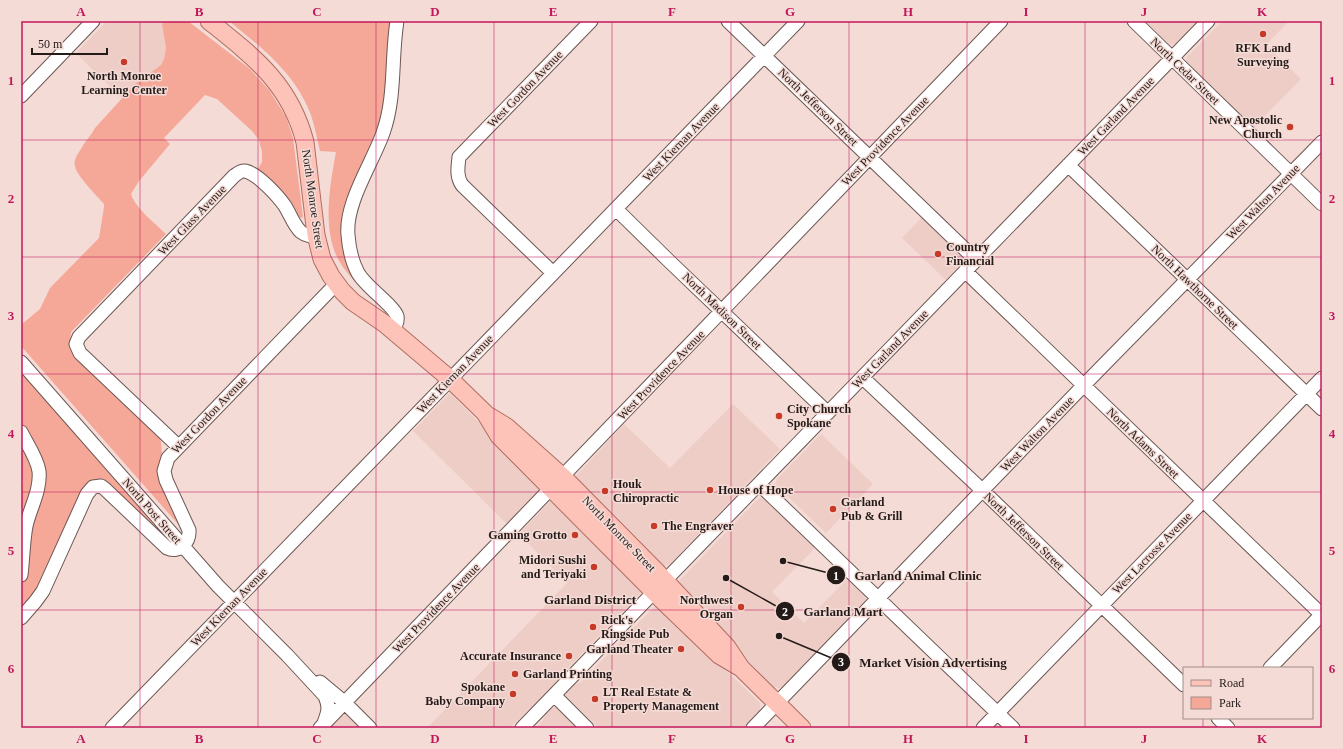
<svg xmlns="http://www.w3.org/2000/svg" width="1343" height="749" viewBox="0 0 1343 749" font-family="Georgia,serif">
<style>
.built{fill:#eecdc6}
.green{fill:#f5a798}
.lines{fill:none;stroke-linecap:round;stroke-linejoin:round}
.minor-casing{stroke:#6c5753;stroke-width:15}
.major-casing{stroke:#b06e62;stroke-width:19}
.minor{stroke:#fff;stroke-width:13}
.major{stroke:#fdc2b8;stroke-width:17}
.grid{fill:none;stroke:#c2185b;stroke-width:1;stroke-opacity:0.55}
.poi-dot{fill:#c63a27;stroke:#f4dbd6;stroke-width:1.5}
.labels{text-anchor:middle;dominant-baseline:central;stroke-width:3;stroke-linejoin:round;paint-order:stroke}
.poi-label{font-size:12px;font-weight:bold;fill:#241b19;stroke:#f4dbd6;text-anchor:start}
.street-label{font-size:12px;fill:#241b19;stroke:#f4dbd6}
.neighbourhood-label{font-size:13px;font-weight:bold;fill:#241b19;stroke:#f4dbd6}
.leader{fill:none;stroke:#241b19;stroke-width:1.5}
.callout-dot{fill:#241b19;stroke:#f4dbd6;stroke-width:1.5}
.mark-label{font-size:12px;text-anchor:middle;font-weight:bold;fill:#fff}
.callout-label{font-size:13px;text-anchor:middle;font-weight:bold;fill:#241b19;stroke:#f4dbd6;stroke-width:3;stroke-linejoin:round;paint-order:stroke}
.neatline{fill:none;stroke:#c2185b;stroke-width:1.5}
.grid-label{font-size:13px;text-anchor:middle;font-weight:bold;fill:#c2185b}
</style>
<rect width="100%" height="100%" fill="#f4dbd6"/>
<path class="built" d="M 107,21 L 165,21 L 162,24 L 166,48 L 164,59 L 161,65 L 135,84 L 122,99 L 76,53 Z
M 1145,21 L 1197,21 L 1175,44 L 1170,45 Z
M 1222,21 L 1289,21 L 1266,45 L 1301,79 L 1254,127 L 1186,61 L 1187,57 Z
M 924,215 L 966,258 L 946,280 L 902,238 Z
M 450,393 L 538,482 L 540,488 L 538,493 L 508,525 L 413,431 Z
M 733,404 L 780,449 L 670,564 L 665,566 L 660,566 L 576,479 L 576,476 L 624,424 L 670,468 Z
M 821,434 L 873,484 L 826,533 L 775,484 L 777,479 Z
M 761,498 L 765,499 L 815,548 L 772,592 L 804,623 L 847,579 L 866,598 L 865,603 L 786,685 L 782,688 L 778,688 L 772,686 L 712,624 L 678,584 L 680,580 L 758,499 Z
M 554,501 L 641,589 L 641,593 L 566,670 L 564,677 L 534,707 L 530,708 L 510,728 L 427,728 L 567,583 L 519,534 L 549,502 Z
M 656,606 L 662,609 L 760,703 L 760,709 L 759,712 L 744,728 L 599,728 L 566,696 L 566,693 L 572,686 L 581,682 L 652,609 Z
M 552,707 L 555,707 L 558,708 L 578,728 L 536,728 L 543,720 L 546,713 Z
M 346,712 L 350,717 L 351,719 L 360,728 L 330,728 Z"/>
<path class="green" d="M 165,21 L 188,21 L 250,69 L 269,90 L 286,117 L 293,138 L 303,217 L 300,218 L 287,198 L 257,171 L 262,162 L 262,152 L 259,140 L 252,131 L 217,99 L 205,95 L 164,138 L 170,144 L 139,181 L 131,194 C 135,208 155,223 166,234 L 71,332 L 70,344 L 158,432 L 161,442 L 164,478 L 187,530 L 178,524 L 21,346 L 21,325 L 40,309 L 50,288 L 99,238 L 104,207 L 104,204 C 97,196 76,175 75,166 C 73,160 78,154 81,149 C 85,141 91,136 95,128 L 135,84 L 161,65 L 164,59 L 166,48 L 162,24 Z
M 229,21 L 393,21 L 386,109 L 344,224 L 375,301 C 363,288 346,275 338,259 C 322,228 330,185 336,152 L 320,151 C 317,139 315,127 311,115 C 295,73 262,48 229,21 Z
M 21,372 L 27,376 L 173,540 L 173,545 L 106,483 L 96,479 L 87,485 L 36,595 L 21,611 L 21,494 L 23,480 L 21,476 Z"/>
<g class="lines">
<g class="minor-casing">
<path id="minor" d="M 728,21 L 976,260
M 1134,21 L 1322,204
M 21,96 L 93,21
M 1068,165 L 1322,409
M 616,209 L 668,260 L 828,413
M 965,271 L 1322,615
M 553,273 L 462,185 C 456,176 458,167 459,157 L 591,21
M 392,330 C 396,326 398,322 397,316 C 393,305 366,287 358,273 C 352,262 349,248 348,235 C 345,203 372,164 383,133 C 396,97 391,58 397,21
M 21,362 L 218,586 L 287,655 L 325,696 C 330,708 328,712 324,723
M 863,378 L 982,490 L 1184,685
M 21,432 C 27,444 37,458 39,471 C 41,490 30,508 26,526 C 23,542 23,559 21,575
M 178,446 L 80,353 L 76,344 L 79,337 L 234,176 C 237,174 241,170 245,171 C 257,173 278,196 285,206 C 290,214 294,226 301,232 C 306,236 310,236 316,235
M 759,484 L 1013,728
M 21,618 L 35,602 L 43,591 L 87,494 L 93,487 L 101,486 L 105,489 L 167,548 C 179,554 190,542 189,530 L 166,480 L 164,471 L 168,458 L 336,284
M 1270,668 L 1322,614
M 320,682 L 344,702 L 370,728
M 554,695 L 587,728
M 1218,718 L 1228,728
M 112,728 L 798,21
M 320,728 L 1001,21
M 522,728 L 1208,21
M 753,728 L 1083,386 L 1322,142
M 983,728 L 1322,378"/>
</g>
<g class="major-casing">
<path id="major" d="M 209,21 C 254,57 290,84 305,142 L 316,235 L 322,259 L 331,276 L 342,291 L 353,302 L 385,324 L 450,379 L 485,413 L 499,436 L 663,601 L 719,655 L 741,668
M 489,416 L 507,427 L 563,477 L 657,572 L 727,647 L 741,668 L 802,728"/>
</g>
<use href="#minor" class="minor"/>
<use href="#major" class="major"/>
</g>
<path class="grid" d="M 140,21 L 140,728M 258,21 L 258,728M 376,21 L 376,728M 494,21 L 494,728M 612,21 L 612,728M 731,21 L 731,728M 849,21 L 849,728M 967,21 L 967,728M 1085,21 L 1085,728M 1203,21 L 1203,668M 21,140 L 1322,140M 21,257 L 1322,257M 21,374 L 1322,374M 21,492 L 1322,492M 21,610 L 1322,610M 1203,718 L 1203,728"/>
<g class="poi-dot">
<circle cx="1263" cy="34" r="4"/>
<circle cx="124" cy="62" r="4"/>
<circle cx="1290" cy="127" r="4"/>
<circle cx="938" cy="254" r="4"/>
<circle cx="779" cy="416" r="4"/>
<circle cx="710" cy="490" r="4"/>
<circle cx="605" cy="491" r="4"/>
<circle cx="833" cy="509" r="4"/>
<circle cx="654" cy="526" r="4"/>
<circle cx="575" cy="535" r="4"/>
<circle cx="594" cy="567" r="4"/>
<circle cx="741" cy="607" r="4"/>
<circle cx="593" cy="627" r="4"/>
<circle cx="681" cy="649" r="4"/>
<circle cx="569" cy="656" r="4"/>
<circle cx="515" cy="674" r="4"/>
<circle cx="513" cy="694" r="4"/>
<circle cx="595" cy="699" r="4"/>
</g>
<g class="labels">
<g class="poi-label">
<text x="1263" y="48" text-anchor="middle">RFK Land<tspan x="1263" dy="14">Surveying</tspan></text>
<text x="124" y="76" text-anchor="middle">North Monroe<tspan x="124" dy="14">Learning Center</tspan></text>
<text x="1282" y="120" text-anchor="end">New Apostolic<tspan x="1282" dy="14">Church</tspan></text>
<text x="946" y="247">Country<tspan x="946" dy="14">Financial</tspan></text>
<text x="787" y="409">City Church<tspan x="787" dy="14">Spokane</tspan></text>
<text x="613" y="484">Houk<tspan x="613" dy="14">Chiropractic</tspan></text>
<text x="718" y="490">House of Hope</text>
<text x="841" y="502">Garland<tspan x="841" dy="14">Pub &amp; Grill</tspan></text>
<text x="662" y="526">The Engraver</text>
<text x="567" y="535" text-anchor="end">Gaming Grotto</text>
<text x="586" y="560" text-anchor="end">Midori Sushi<tspan x="586" dy="14">and Teriyaki</tspan></text>
<text x="733" y="600" text-anchor="end">Northwest<tspan x="733" dy="14">Organ</tspan></text>
<text x="601" y="620">Rick's<tspan x="601" dy="14">Ringside Pub</tspan></text>
<text x="673" y="649" text-anchor="end">Garland Theater</text>
<text x="561" y="656" text-anchor="end">Accurate Insurance</text>
<text x="523" y="674">Garland Printing</text>
<text x="505" y="687" text-anchor="end">Spokane<tspan x="505" dy="14">Baby Company</tspan></text>
<text x="603" y="692">LT Real Estate &amp;<tspan x="603" dy="14">Property Management</tspan></text>
</g>
<g class="street-label">
<text transform="translate(1185 71) rotate(44)">North Cedar Street</text>
<text transform="translate(525 89) rotate(-46)">West Gordon Avenue</text>
<text transform="translate(818 107) rotate(44)">North Jefferson Street</text>
<text transform="translate(1116 116) rotate(-46)">West Garland Avenue</text>
<text transform="translate(885 141) rotate(-46)">West Providence Avenue</text>
<text transform="translate(681 142) rotate(-46)">West Kiernan Avenue</text>
<text transform="translate(313 199) rotate(82)">North Monroe Street</text>
<text transform="translate(1263 202) rotate(-46)">West Walton Avenue</text>
<text transform="translate(192 220) rotate(-46)">West Glass Avenue</text>
<text transform="translate(1195 287) rotate(44)">North Hawthorne Street</text>
<text transform="translate(722 311) rotate(44)">North Madison Street</text>
<text transform="translate(890 349) rotate(-46)">West Garland Avenue</text>
<text transform="translate(455 374) rotate(-46)">West Kiernan Avenue</text>
<text transform="translate(661 375) rotate(-46)">West Providence Avenue</text>
<text transform="translate(209 415) rotate(-46)">West Gordon Avenue</text>
<text transform="translate(1037 434) rotate(-46)">West Walton Avenue</text>
<text transform="translate(1143 443) rotate(44)">North Adams Street</text>
<text transform="translate(152 511) rotate(49)">North Post Street</text>
<text transform="translate(1024 531) rotate(44)">North Jefferson Street</text>
<text transform="translate(619 534) rotate(46)">North Monroe Street</text>
<text transform="translate(1152 553) rotate(-46)">West Lacrosse Avenue</text>
<text transform="translate(229 607) rotate(-46)">West Kiernan Avenue</text>
<text transform="translate(436 608) rotate(-46)">West Providence Avenue</text>
</g>
<g class="neighbourhood-label">
<text x="590" y="599">Garland District</text>
</g>
</g>
<path class="leader" d="M783 561L836 575M726 578L785 611M779 636L841 662"/>
<g class="callout-dot">
<circle cx="783" cy="561" r="4"/>
<circle cx="726" cy="578" r="4"/>
<circle cx="779" cy="636" r="4"/>
<circle cx="836" cy="575" r="10"/>
<circle cx="785" cy="611" r="10"/>
<circle cx="841" cy="662" r="10"/>
</g>
<g class="mark-label">
<text x="836" y="580">1</text>
<text x="785" y="616">2</text>
<text x="841" y="666">3</text>
</g>
<g class="callout-label">
<text x="918" y="580">Garland Animal Clinic</text>
<text x="843" y="616">Garland Mart</text>
<text x="933" y="667">Market Vision Advertising</text>
</g>
<rect width="1343" height="749" fill="none" stroke="#f4dbd6" stroke-width="44"/>
<rect x="1183" y="667" width="130" height="52" fill="#f4dbd6" stroke="#a18e8a"/>
<rect x="1191" y="680" width="20" height="6" fill="#fdc2b8" stroke="#a18e8a"/>
<text x="1219" y="687" font-size="12" fill="#241b19">Road</text>
<rect x="1191" y="697" width="20" height="12" fill="#f5a798" stroke="#a18e8a"/>
<text x="1219" y="707" font-size="12" fill="#241b19">Park</text>
<path d="M32 48v6h75v-6" fill="none" stroke="#241b19" stroke-width="2"/>
<text x="38" y="48" font-size="12" fill="#241b19" stroke="#f4dbd6" stroke-width="3" paint-order="stroke">50 m</text>
<rect x="22" y="22" width="1299" height="705" class="neatline"/>
<g class="grid-label">
<text x="81" y="16">A</text>
<text x="199" y="16">B</text>
<text x="317" y="16">C</text>
<text x="435" y="16">D</text>
<text x="553" y="16">E</text>
<text x="672" y="16">F</text>
<text x="790" y="16">G</text>
<text x="908" y="16">H</text>
<text x="1026" y="16">I</text>
<text x="1144" y="16">J</text>
<text x="1262" y="16">K</text>
<text x="11" y="85">1</text>
<text x="1332" y="85">1</text>
<text x="11" y="203">2</text>
<text x="1332" y="203">2</text>
<text x="11" y="320">3</text>
<text x="1332" y="320">3</text>
<text x="11" y="438">4</text>
<text x="1332" y="438">4</text>
<text x="11" y="555">5</text>
<text x="1332" y="555">5</text>
<text x="11" y="673">6</text>
<text x="1332" y="673">6</text>
<text x="81" y="743">A</text>
<text x="199" y="743">B</text>
<text x="317" y="743">C</text>
<text x="435" y="743">D</text>
<text x="553" y="743">E</text>
<text x="672" y="743">F</text>
<text x="790" y="743">G</text>
<text x="908" y="743">H</text>
<text x="1026" y="743">I</text>
<text x="1144" y="743">J</text>
<text x="1262" y="743">K</text>
</g>
</svg>
